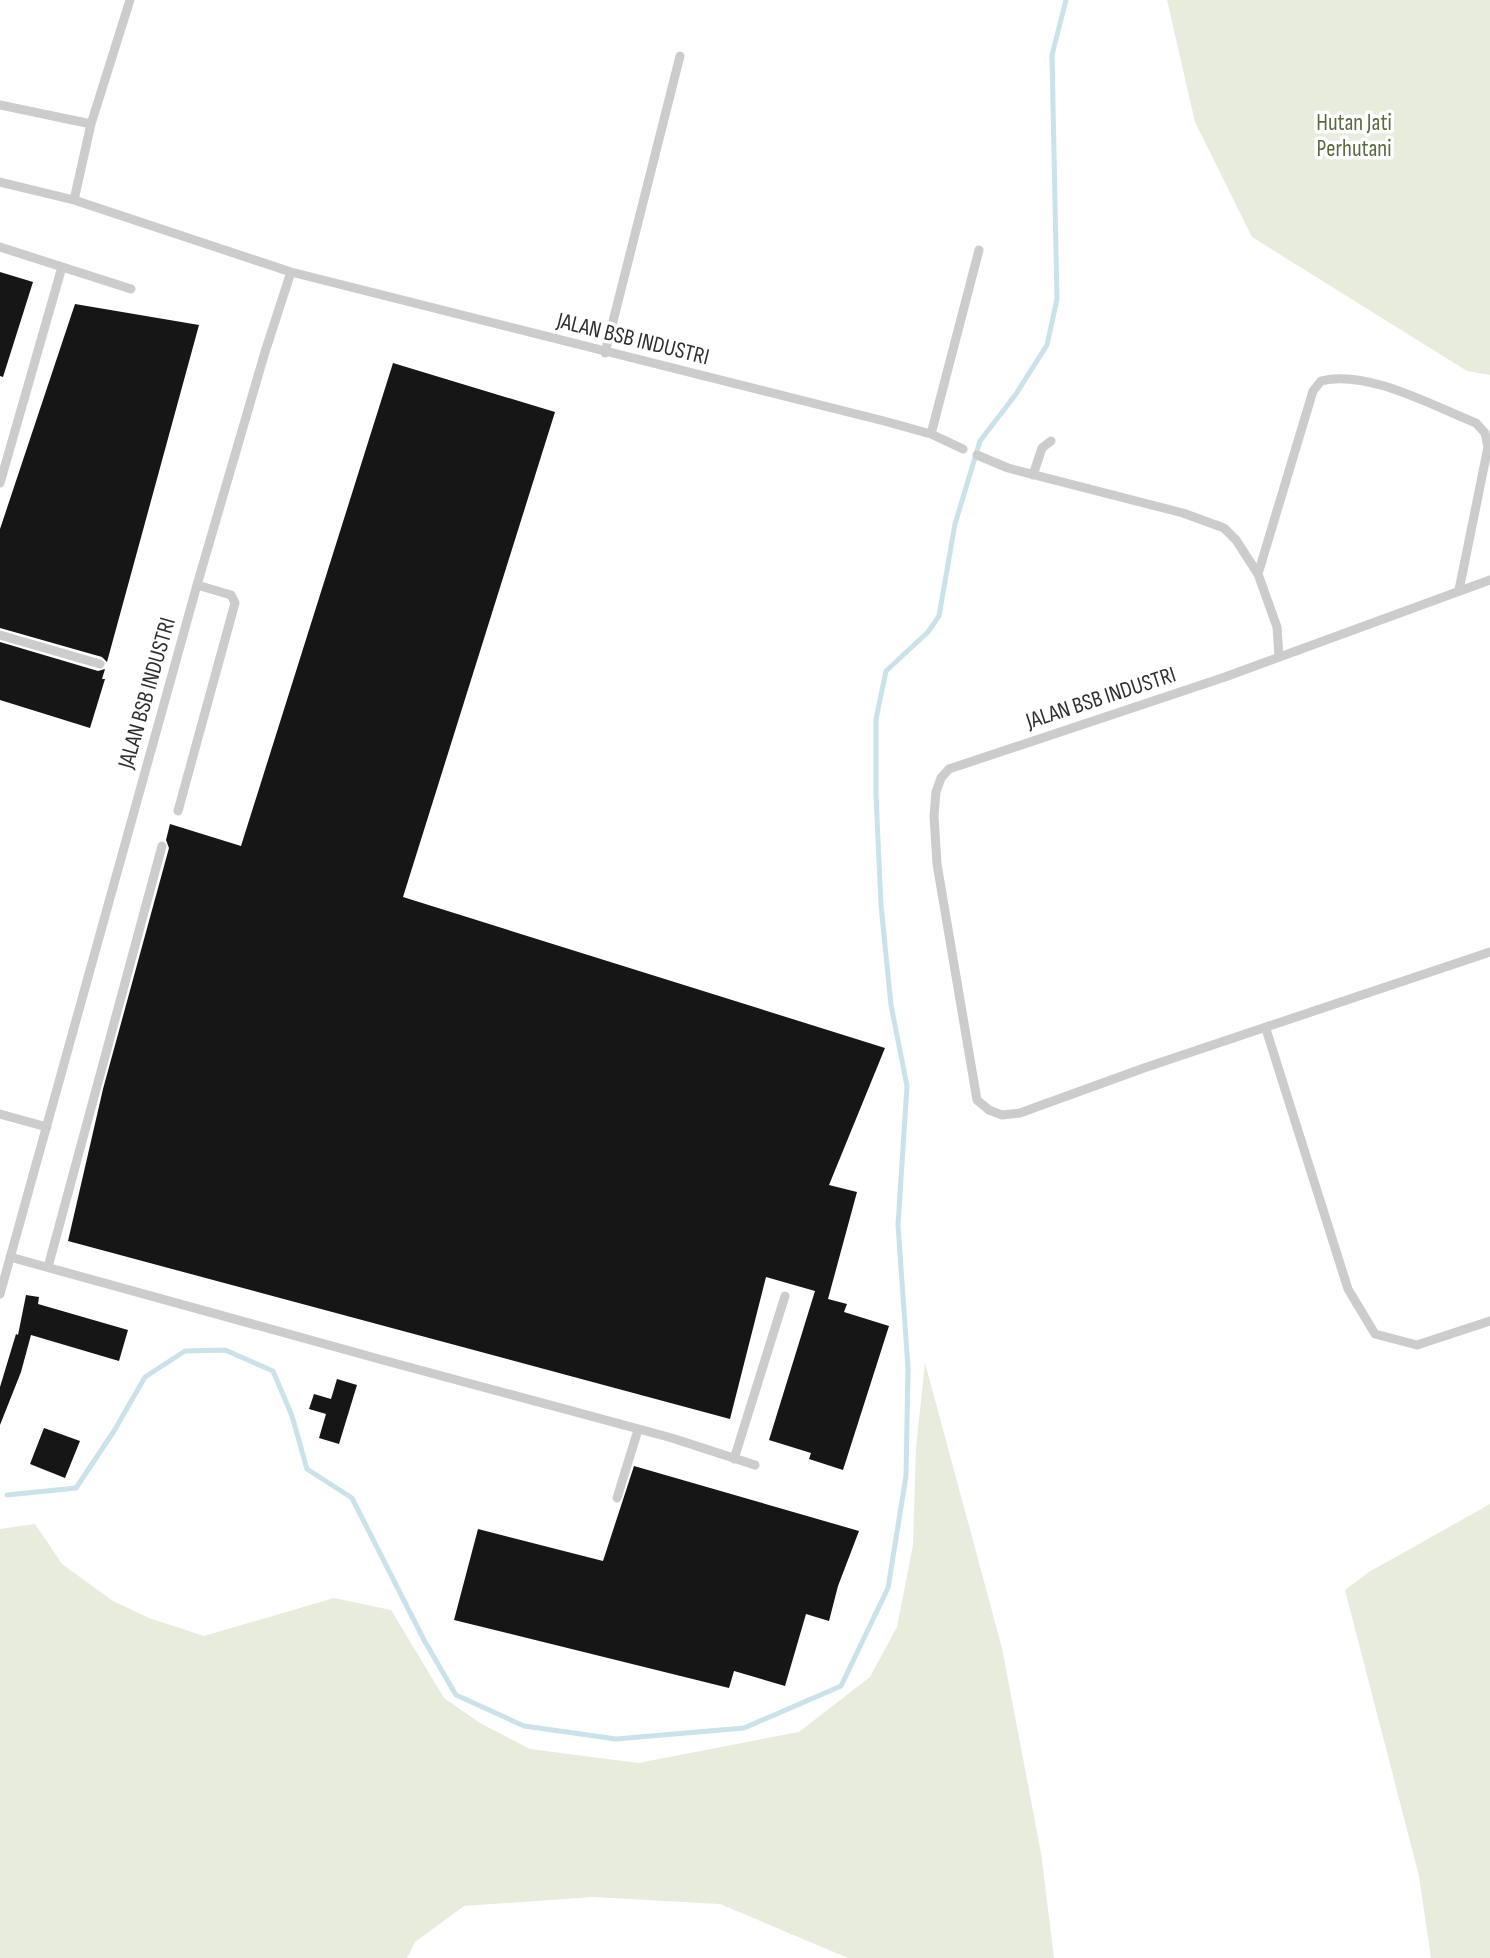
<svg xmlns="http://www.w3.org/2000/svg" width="1490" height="1958" viewBox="0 0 1490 1958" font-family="'Sofia Sans Condensed',sans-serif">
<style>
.green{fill:#e7ecdd}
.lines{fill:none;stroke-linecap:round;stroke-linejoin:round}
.stream{stroke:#cae3eb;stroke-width:5}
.building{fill:#161616}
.service{stroke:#ccc;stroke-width:9}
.labels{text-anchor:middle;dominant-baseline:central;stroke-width:7;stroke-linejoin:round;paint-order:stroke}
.park-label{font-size:23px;fill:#596a3d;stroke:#fff}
.street-label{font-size:23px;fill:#2f2f2f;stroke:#fff}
</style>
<rect width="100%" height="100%" fill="#fff"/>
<path class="green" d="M 1167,0 L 1490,0 L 1490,375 L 1467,371 L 1252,237 L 1195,122 Z
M 925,1363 L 1002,1648 L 1041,1853 L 1054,1958 L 848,1958 L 720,1904 L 593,1897 L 464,1906 L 415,1942 L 407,1958 L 0,1958 L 0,1529 L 35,1524 L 62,1564 L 113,1601 L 149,1618 L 204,1636 L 334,1598 L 391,1610 L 444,1698 L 480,1723 L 530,1749 L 638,1763 L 799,1732 L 870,1677 L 897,1627 L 913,1545 L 916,1448 Z
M 1490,1504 L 1490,1958 L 1431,1958 L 1419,1876 L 1345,1590 L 1369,1572 Z"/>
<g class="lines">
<path class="stream" d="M 7,1495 L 76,1488 L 114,1431 L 145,1377 L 185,1351 L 225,1350 L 273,1371 L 292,1416 L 307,1469 L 352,1498 L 424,1640 L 456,1695 L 524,1726 L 616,1739 L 744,1728 L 841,1686 L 888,1588 L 906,1476 L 908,1368 L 898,1225 L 907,1086 L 891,1005 L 881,905 L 876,795 L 876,719 L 886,671 L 928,632 L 939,616 L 955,524 L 980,441 L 1016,394 L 1047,345 L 1057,299 L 1052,55 L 1066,0"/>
</g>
<path class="building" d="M 0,272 L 33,282 L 3,377 L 0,376 Z
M 75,304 L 199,325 L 107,662 L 102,657 L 0,628 L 0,529 Z
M 393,363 L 555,412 L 403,897 L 885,1048 L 829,1185 L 857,1192 L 828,1299 L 847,1304 L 844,1312 L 889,1326 L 843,1470 L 809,1459 L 811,1453 L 769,1440 L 815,1291 L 766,1277 L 730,1419 L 68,1241 L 103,1089 L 169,848 L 166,840 L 170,824 L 241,846 Z
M 0,642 L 98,671 L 105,669 L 102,679 L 105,679 L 90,728 L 0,700 Z
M 26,1295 L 39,1297 L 38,1304 L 128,1330 L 119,1361 L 31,1335 L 21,1372 L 0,1425 L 0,1387 L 16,1334 L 18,1335 Z
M 337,1379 L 357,1385 L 339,1444 L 319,1438 L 326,1414 L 309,1409 L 314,1394 L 331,1399 Z
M 44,1428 L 80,1441 L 65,1478 L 30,1464 Z
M 634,1466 L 859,1531 L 838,1586 L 829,1621 L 806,1614 L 785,1686 L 734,1671 L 729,1688 L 454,1620 L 478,1529 L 603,1561 Z"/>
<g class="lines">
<path class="service" d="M 0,105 L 91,124
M 0,182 L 74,200 L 291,272 L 884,421 L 931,434 L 963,449
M 74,200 L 91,124 L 130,0
M 0,247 L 131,289
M 605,353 L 680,56
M 931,434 L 979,250
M 977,455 L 1008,468 L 1183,513 L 1224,528 L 1236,540 L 1258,574 L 1277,627 L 1279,657
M 1033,475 L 1042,448 L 1051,441
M 0,483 L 62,267
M 1258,574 L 1313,391 L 1321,381 C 1367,369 1433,406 1476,423 L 1485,433 L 1488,447 L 1459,590
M 1490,580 L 1225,677 L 949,769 L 941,778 L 936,792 L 934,816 L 937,864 L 977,1100 L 989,1110 L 1002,1115 L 1020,1113 L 1144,1068 L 1490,952
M 0,635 L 100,664
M 178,811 L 235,603 L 231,595 L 197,585
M 1266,1029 L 1348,1289 L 1375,1334 L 1417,1345 L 1490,1321
M 0,1114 L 47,1127
M 10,1257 L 379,1359 L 672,1438 L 755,1465
M 48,1267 L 162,846
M 0,1294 L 197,585 L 265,352 L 291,272
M 734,1459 L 785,1296
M 617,1498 L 638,1430"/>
</g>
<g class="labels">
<g class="park-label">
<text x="1354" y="123">Hutan Jati<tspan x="1354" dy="26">Perhutani</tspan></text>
</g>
<g class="street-label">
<text transform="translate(633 339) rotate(14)">JALAN BSB INDUSTRI</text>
<text transform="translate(147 693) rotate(-74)">JALAN BSB INDUSTRI</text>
<text transform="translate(1101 698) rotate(-18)">JALAN BSB INDUSTRI</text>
</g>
</g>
</svg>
